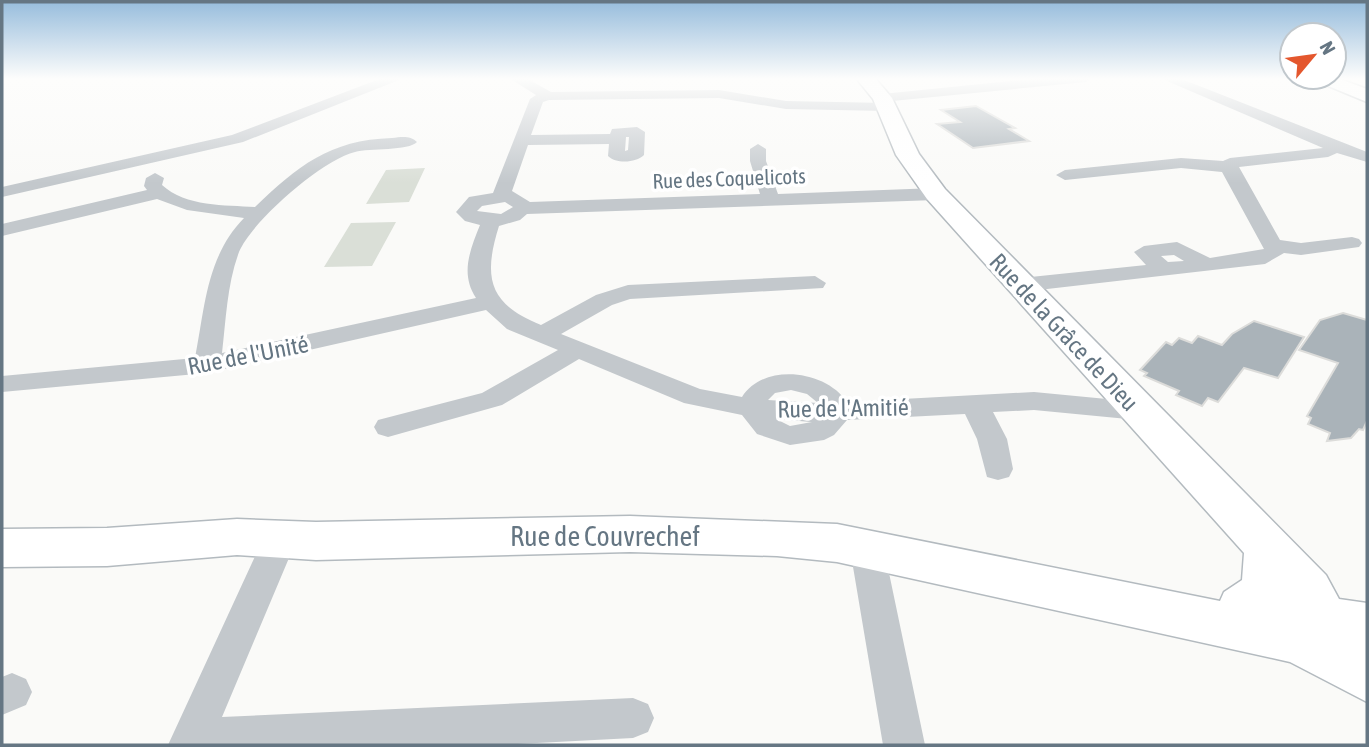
<svg xmlns="http://www.w3.org/2000/svg" width="1369" height="747" viewBox="0 0 1369 747" font-family="'Asap Condensed',sans-serif">
<style>
.green{fill:#dadfd7}
.building{fill:#aab3b9;stroke:#dcdcda;stroke-width:2}
.lines{fill:none;stroke-linecap:round;stroke-linejoin:round}
.secondary-casing{stroke:#b3babf;stroke-width:3}
.street{fill:#c3c8cc;fill-rule:evenodd}
.secondary{fill:#fff;fill-rule:evenodd}
.labels{text-anchor:middle;dominant-baseline:central;stroke-width:7;stroke-linejoin:round;paint-order:stroke}
.far-street-label{font-size:21px;fill:#657683;stroke:#fff}
.street-label{font-size:24px;fill:#657683;stroke:#fff}
.near-street-label{font-size:28px;fill:#657683;stroke:#fff}
</style>
<rect width="100%" height="100%" fill="#fafaf8"/>
<path class="green" d="M 425,168 L 409,202 L 366,204 L 386,170 Z
M 396,222 L 372,266 L 324,267 L 351,223 Z"/>
<path class="building" d="M 976,106 L 1015,128 L 1009,129 L 1029,141 L 973,148 L 937,124 L 960,122 L 941,110 Z
M 1343,313 L 1367,320 L 1367,421 L 1363,430 L 1359,429 L 1351,438 L 1327,441 L 1330,433 L 1308,424 L 1311,418 L 1307,416 L 1338,363 L 1299,350 L 1320,320 Z
M 1254,321 L 1304,337 L 1278,378 L 1244,368 L 1218,402 L 1208,398 L 1202,406 L 1176,395 L 1179,391 L 1144,376 L 1147,373 L 1140,370 L 1166,342 L 1172,345 L 1179,338 L 1192,343 L 1198,336 L 1222,345 L 1232,334 Z"/>
<g class="lines">
<g class="secondary-casing">
<path id="secondary" d="M 856,78 L 875,78 L 892,98 L 919,154 L 945,189 L 1326,575 L 1339,599 L 1367,603 L 1367,702 L 1290,662 L 837,562 L 777,556 L 630,552 L 316,560 L 237,555 L 107,566 L 2,567 L 2,529 L 107,528 L 237,519 L 316,522 L 630,516 L 837,524 L 1220,601 L 1224,592 L 1242,580 L 1244,553 L 927,199 L 896,155 L 873,99 Z
M 1309,78 L 1337,78 L 1367,89 L 1367,102 Z"/>
</g>
<path class="street" d="M 382,78 L 404,78 L 243,142 L 2,197 L 2,187 L 232,135 Z
M 509,78 L 526,78 L 551,92 L 719,90 L 786,101 L 887,103 L 894,107 L 887,111 L 786,109 L 719,98 L 549,100 L 543,102 L 531,135 L 610,134 L 612,129 L 637,127 L 645,132 L 644,155 C 636,163 616,164 608,156 L 609,144 L 528,145 L 512,191 L 530,202 L 760,194 L 750,161 L 750,149 L 758,144 L 766,149 L 766,161 L 778,194 L 936,188 L 945,194 L 936,200 L 527,214 L 520,220 L 499,226 C 483,277 488,304 541,325 L 596,295 L 628,285 L 815,276 L 826,283 L 823,288 L 630,299 L 612,305 L 561,334 L 700,389 L 742,397 C 764,362 826,370 847,402 L 1034,392 L 1138,402 L 1148,405 L 1152,411 L 1148,417 L 1138,420 L 1034,410 L 993,412 L 1007,439 L 1013,469 L 1009,477 L 998,480 L 987,477 L 977,439 L 965,414 L 847,420 L 834,435 L 824,440 L 790,445 L 757,434 L 742,415 L 684,403 L 579,359 L 502,405 L 388,437 L 378,434 L 374,427 L 378,420 L 482,393 L 558,350 L 507,329 L 486,310 L 207,373 L 2,392 L 2,376 L 195,358 C 205,308 206,257 244,218 L 187,210 L 157,199 L 2,236 L 2,224 L 147,190 L 144,186 L 146,178 L 155,173 L 164,178 L 162,185 C 186,207 225,205 255,207 C 298,166 329,140 392,138 C 401,137 410,135 417,142 C 409,151 369,148 355,152 C 322,160 252,221 239,252 C 227,284 226,320 222,353 L 476,298 C 460,274 470,250 480,225 L 465,221 L 456,212 L 469,197 L 493,193 L 530,99 L 536,95 ZM 626,137 L 629,137 L 628,150 L 625,151 ZM 505,202 L 513,207 L 501,214 L 477,211 L 482,206 ZM 791,390 L 807,394 L 818,403 L 768,400 L 775,393 ZM 776,419 L 811,422 L 812,422 L 790,426 Z
M 1041,78 L 1092,78 L 1086,82 L 882,102 L 875,98 L 882,94 Z
M 1160,78 L 1179,78 L 1367,152 L 1367,162 L 1337,153 L 1328,157 L 1239,167 L 1280,240 L 1301,243 L 1352,237 L 1359,239 L 1362,243 L 1359,247 L 1301,255 L 1284,253 L 1265,264 L 1021,292 L 1013,290 L 1010,285 L 1021,278 L 1146,265 L 1134,252 L 1144,246 L 1177,242 L 1210,258 L 1264,249 L 1222,172 L 1181,168 L 1065,180 L 1056,175 L 1065,170 L 1181,158 L 1223,161 L 1230,158 L 1323,148 ZM 1174,255 L 1184,261 L 1168,262 L 1161,256 Z
M 280,526 L 292,530 L 297,539 L 222,717 L 633,698 L 648,704 L 654,718 L 648,732 L 633,738 L 496,745 L 168,745 L 263,539 L 268,530 Z
M 867,535 L 879,539 L 884,549 L 925,745 L 883,745 L 850,549 L 855,539 Z
M 12,673 L 26,679 L 32,692 L 26,705 L 2,715 L 2,677 Z"/>
<use href="#secondary" class="secondary"/>
</g>
<linearGradient id="sky" x2="0" y2="1"><stop stop-color="#96bcdc"/><stop offset="0.43" stop-color="#fdfdfc"/><stop offset="1" stop-color="#fdfdfc" stop-opacity="0"/></linearGradient>
<rect width="1369" height="183" fill="url(#sky)"/>
<g class="labels">
<g class="far-street-label">
<text transform="translate(729 178) rotate(-2)">Rue des Coquelicots</text>
</g>
<g class="street-label">
<text transform="translate(1064 332) rotate(47)">Rue de la Grâce de Dieu</text>
<text transform="translate(248 355) rotate(-11)">Rue de l'Unité</text>
<text transform="translate(843 408) rotate(-1)">Rue de l'Amitié</text>
</g>
<g class="near-street-label">
<text x="605" y="536">Rue de Couvrechef</text>
</g>
</g>
<rect width="1369" height="747" fill="none" stroke="#657683" stroke-width="7"/>
<g transform="translate(1313 56) rotate(61)"><circle r="33" fill="#ffffff" stroke="#c1c8cd" stroke-width="2"/>
<path d="M0-5L12 26L0 18L-12 26Z" fill="#e4572e"/>
<text y="-10" font-size="19" font-weight="bold" text-anchor="middle" fill="#657683">N</text>
</g>
</svg>
